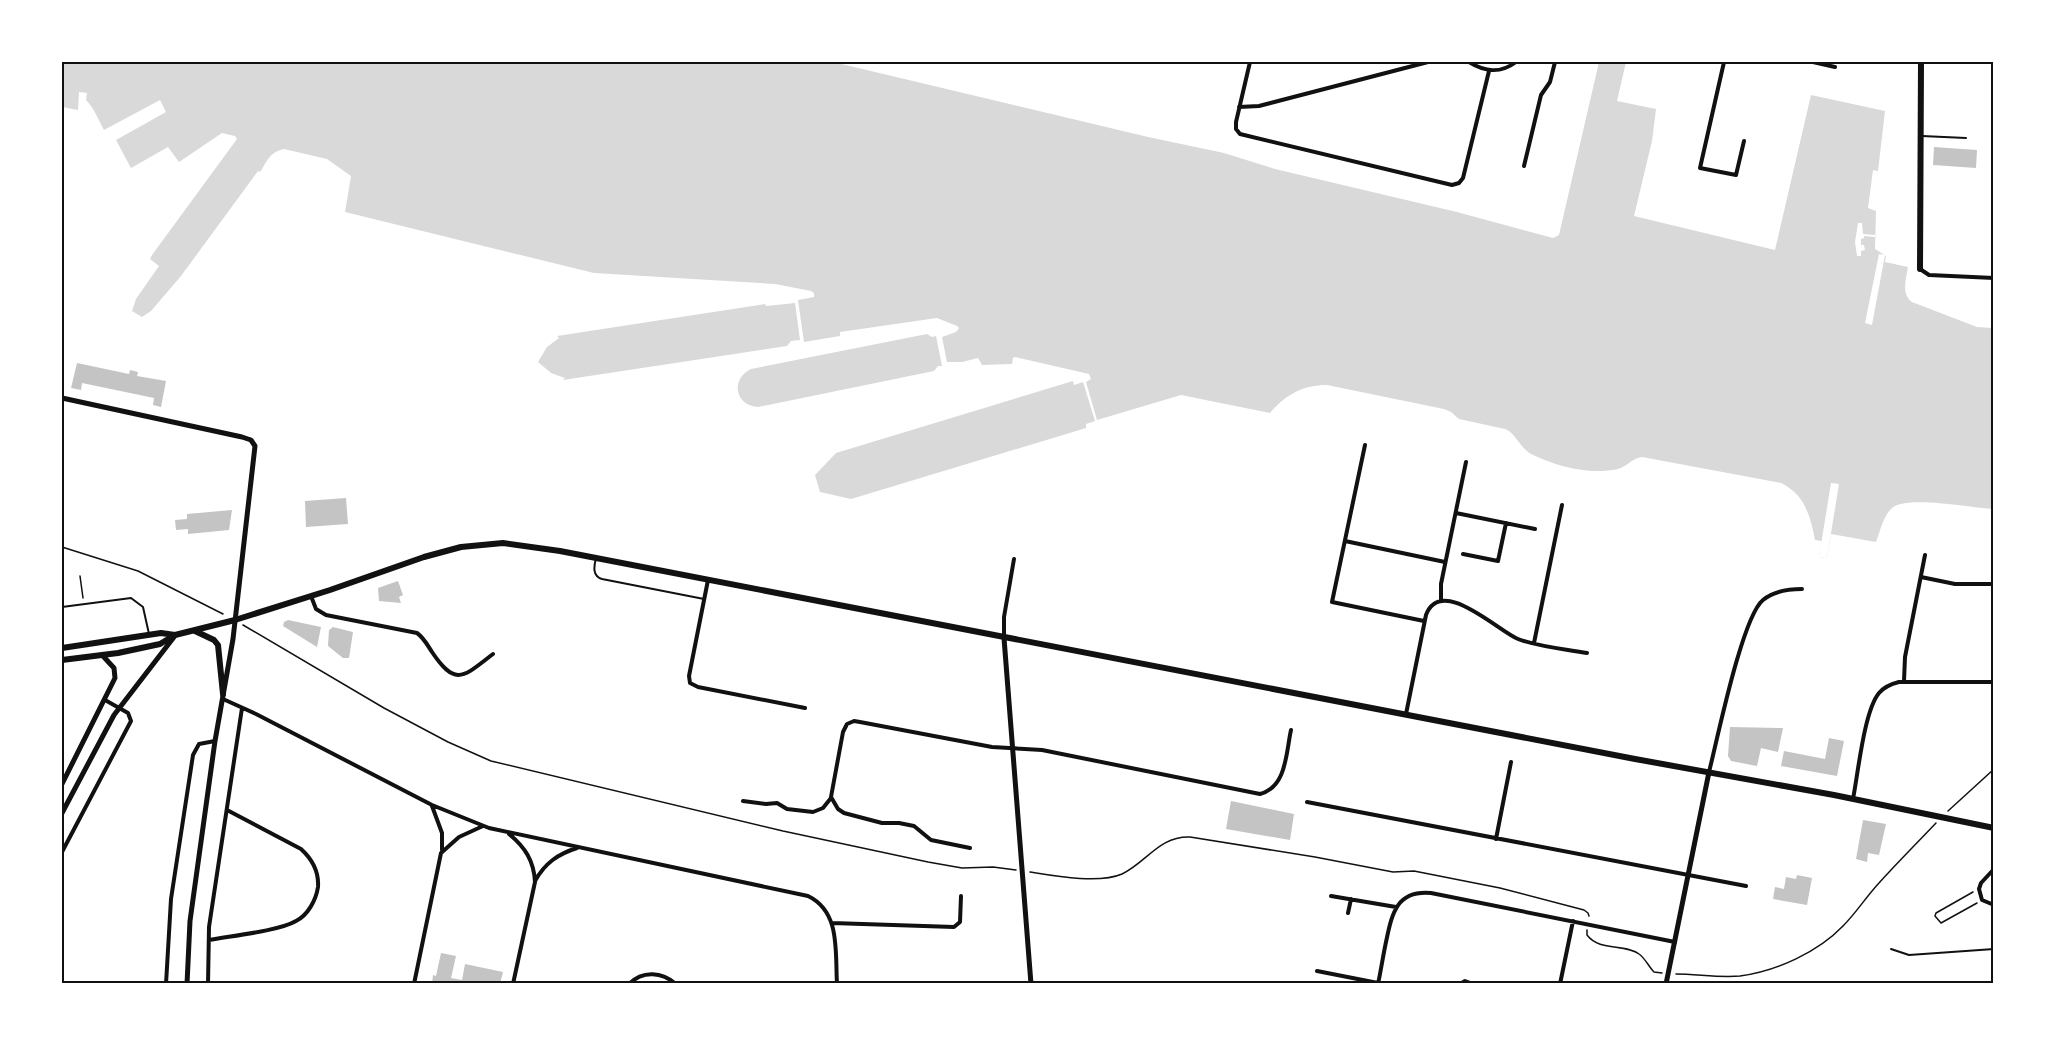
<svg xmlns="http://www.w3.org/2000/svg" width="2055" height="1045" viewBox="0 0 2055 1045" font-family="Manrope,sans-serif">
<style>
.water{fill:#d9d9d9}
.pier{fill:#fff}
.building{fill:#c4c4c4}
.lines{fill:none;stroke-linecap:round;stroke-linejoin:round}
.path{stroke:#111;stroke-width:1.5}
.service{stroke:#111;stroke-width:2}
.minor{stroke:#111;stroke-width:4}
.tertiary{stroke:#111;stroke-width:5}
.primary{stroke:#111;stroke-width:6}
.neatline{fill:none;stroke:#111;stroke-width:2}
</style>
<rect width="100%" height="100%" fill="#fff"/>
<path class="water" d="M 62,62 L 833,62 L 1148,137 L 1224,153 L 1275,169 L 1457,212 L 1553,238 L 1559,235 L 1599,62 L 1626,62 L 1617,101 L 1656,109 L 1652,141 L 1634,216 L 1775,250 L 1811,95 L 1885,111 L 1878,171 L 1873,170 L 1868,208 L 1876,211 L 1875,249 L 1886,256 L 1885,262 L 1908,267 C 1906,279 1901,294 1912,302 L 1977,327 L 1993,328 L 1993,509 C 1972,508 1907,495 1892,508 C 1883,516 1880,532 1876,542 L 1831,534 L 1827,558 L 1819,557 L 1822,541 L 1815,540 C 1810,515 1805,495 1781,483 L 1642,457 C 1632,458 1628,466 1618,469 C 1590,475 1557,467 1531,454 C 1519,447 1516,433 1505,429 L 1459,419 L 1451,412 L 1444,409 L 1327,385 C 1303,385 1285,395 1270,413 L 1181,395 L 1097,420 L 1086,382 L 1091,379 L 1089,374 L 1015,357 L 1013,358 L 1012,364 L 982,365 L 978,358 L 962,362 L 947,362 L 942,337 L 956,332 L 959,328 L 957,326 L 937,318 L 840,332 L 840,336 L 804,342 L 798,300 L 814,297 L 814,293 L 811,291 L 775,284 L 594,273 L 345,212 L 351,176 L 327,159 L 284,149 C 269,152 267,162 260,172 L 258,171 L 181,276 L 151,311 L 142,317 L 132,311 L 136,299 L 159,266 L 150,259 L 152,255 L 237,139 L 235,136 L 222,133 L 179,162 L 168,147 L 131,168 L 116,140 L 166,112 L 160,100 L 104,130 C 98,119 94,108 86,100 L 87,93 L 79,92 L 78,110 L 62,107 Z
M 795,303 L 800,340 L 791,341 L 787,346 L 563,380 L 565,378 L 551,373 L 538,362 L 547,347 L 559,338 L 557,336 L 765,304 L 766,306 Z
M 927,334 L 932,337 L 936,336 L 942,366 L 938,366 L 934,371 L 758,407 C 735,406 730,379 751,369 Z
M 1073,381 L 1074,385 L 1083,382 L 1095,421 L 1086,424 L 1086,428 L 851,499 L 820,492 L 815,475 L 836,453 Z"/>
<path class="pier" d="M 1858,223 L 1862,223 L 1863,234 L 1875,235 L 1875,237 L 1864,236 L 1864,238 L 1861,239 L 1861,245 L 1864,245 L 1865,250 L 1861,251 L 1861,256 L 1857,256 L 1855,242 Z
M 1879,254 L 1885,255 L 1872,325 L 1865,323 Z
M 1831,483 L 1839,484 L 1827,558 L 1819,557 Z"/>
<path class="building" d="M 1934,147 L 1977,150 L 1976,168 L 1933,165 Z
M 77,363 L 129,374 L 130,370 L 138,372 L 137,376 L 166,381 L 161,407 L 153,405 L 154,398 L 82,383 L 81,390 L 71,388 Z
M 346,498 L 348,524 L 306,527 L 305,501 Z
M 232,510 L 229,530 L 188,534 L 188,529 L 176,530 L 175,520 L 187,519 L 187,514 Z
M 398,581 L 403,595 L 399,597 L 401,603 L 379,601 L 378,588 Z
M 288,620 L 321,627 L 317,647 L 283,626 L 284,622 Z
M 333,627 L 353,632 L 349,658 L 343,658 L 328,646 L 329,630 Z
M 1730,727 L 1783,728 L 1778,752 L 1761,748 L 1757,766 L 1731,761 L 1728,756 Z
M 1829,738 L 1844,741 L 1837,776 L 1781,766 L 1784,751 L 1825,759 Z
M 1231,801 L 1294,814 L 1290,840 L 1226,829 Z
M 1863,820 L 1886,824 L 1879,855 L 1868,853 L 1867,862 L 1856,859 Z
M 1797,875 L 1812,878 L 1807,905 L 1773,899 L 1775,887 L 1784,889 L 1786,877 L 1796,879 Z
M 441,953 L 456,956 L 451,978 L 462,980 L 465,964 L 503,972 L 500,984 L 432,984 L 433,975 L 436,976 Z"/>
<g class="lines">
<path class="path" d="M 62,547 L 138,571 L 223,614
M 80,576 L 83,598
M 243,625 L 384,708 L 448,742 L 491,761 L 783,831 L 928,862 L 962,868 L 993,867 L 1016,870
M 1948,811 L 1994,769
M 1030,872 C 1055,876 1099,884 1122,874 C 1147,862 1159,836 1190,837 L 1315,857 L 1393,872 L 1414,871 L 1500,888 L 1584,910 L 1588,913 L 1589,916
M 1973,892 L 1936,913 L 1935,916 L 1941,923 L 1977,903
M 1587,930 L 1587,935 C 1600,952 1624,943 1639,954 C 1645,958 1649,967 1654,972 L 1662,973
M 1676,974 C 1697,974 1719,978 1740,976 C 1777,971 1818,952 1843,926 C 1856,913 1866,897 1879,883 C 1897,863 1917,843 1936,823"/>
<path class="service" d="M 1922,136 L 1966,138
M 596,558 C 594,566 592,576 602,579 L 704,599
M 62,607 L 131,598 L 143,607 L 149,634
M 1891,949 L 1909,955 L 1994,949"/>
<path class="minor" d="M 1250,62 L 1236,122 L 1236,129 L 1240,134 L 1452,185 L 1459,183 L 1463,178 L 1489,71
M 1469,62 C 1485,72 1500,74 1516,62
M 1724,62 L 1700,168 L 1736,175 L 1744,141
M 1813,62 L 1835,67
M 1239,107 L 1259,106 L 1428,62
M 1524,166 L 1541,95 L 1550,82 L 1555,62
M 1920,269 L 1929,275 L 1994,278
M 1365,445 L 1332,602 L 1424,621
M 1456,513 L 1535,529
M 1345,541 L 1445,562
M 1463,554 L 1498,561 L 1506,523
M 1921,577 L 1955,584 L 1994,584
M 708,580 L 689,676 L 690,683 L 698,687 L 805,708
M 311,596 L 316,609 L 326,615 L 417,633 C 424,638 428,646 432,652 C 456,688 464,676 493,654
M 1441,601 L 1441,584 L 1466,462
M 1004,638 L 1004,617 L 1014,559
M 1534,643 L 1562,505
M 1904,681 L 1905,657 L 1925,555
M 223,699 L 256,714 L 432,805 L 489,828 L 808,896 C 841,912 835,952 837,984
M 1406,714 L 1426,615 C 1441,575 1498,631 1518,639 C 1539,647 1565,649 1587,653
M 1709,772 C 1717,741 1742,617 1763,600 C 1774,591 1789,589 1802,589
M 1853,799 C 1858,774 1864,711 1879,693 C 1884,687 1891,684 1899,682 L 1994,682
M 743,801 L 766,804 L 777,803 L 787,809 L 813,812 L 823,808 L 831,798
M 1307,802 L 1746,886
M 432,806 L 442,833 L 442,850
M 509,834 C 525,847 534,861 535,882 L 513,984
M 1496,839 L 1511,762
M 970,848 L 931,840 L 914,826 L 899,823 L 882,823 L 844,813 L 838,809 L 831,797 L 843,732 L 847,724 L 854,721 L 860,722 L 992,747 L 1042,750 L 1260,794 C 1287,787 1286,752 1291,730
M 62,852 L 131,721 L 128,713 L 105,700
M 1994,869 L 1981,883 L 1979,889 L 1982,900 L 1994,905
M 535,881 C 545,863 558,854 577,848
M 1331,896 L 1396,907
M 1348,913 L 1351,899
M 832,923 L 954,927 L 960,922 L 961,896
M 209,940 C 230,936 279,931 296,921 C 308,915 316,900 318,887 C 319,872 312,859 301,849 L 227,810
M 1317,971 L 1378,983
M 166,984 L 171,899 L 193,755 L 199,744 L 215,741
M 208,984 L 209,927 L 242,708
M 414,984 L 441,853 L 459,837 L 483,826
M 629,984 C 643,970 662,972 676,984
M 1378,984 C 1381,970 1383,956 1386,942 C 1392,914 1396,890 1431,893 L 1675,942
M 1460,984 L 1465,981 L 1473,984
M 1560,984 L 1573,921"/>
<path class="tertiary" d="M 62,398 L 242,437 L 251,440 L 255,446 L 233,639 L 215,741 L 190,921 L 187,984
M 1004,638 L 1031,984
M 62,784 L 115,678 L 114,668 L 102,655
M 62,813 L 114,715 L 174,637
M 1666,984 L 1709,772"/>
<path class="primary" d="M 1920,269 L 1921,62
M 195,631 L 214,640 L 218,645 L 223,694
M 62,648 L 161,633 L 175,635
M 62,660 L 118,653 L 160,644 L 175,635 L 235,620 L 330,590 L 424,557 L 461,547 L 503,543 L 560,551 L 1635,759 L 1834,795 L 1994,828"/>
</g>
<rect width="2055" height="1045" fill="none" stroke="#ffffff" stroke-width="126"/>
<rect x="63" y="63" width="1929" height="919" class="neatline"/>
</svg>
